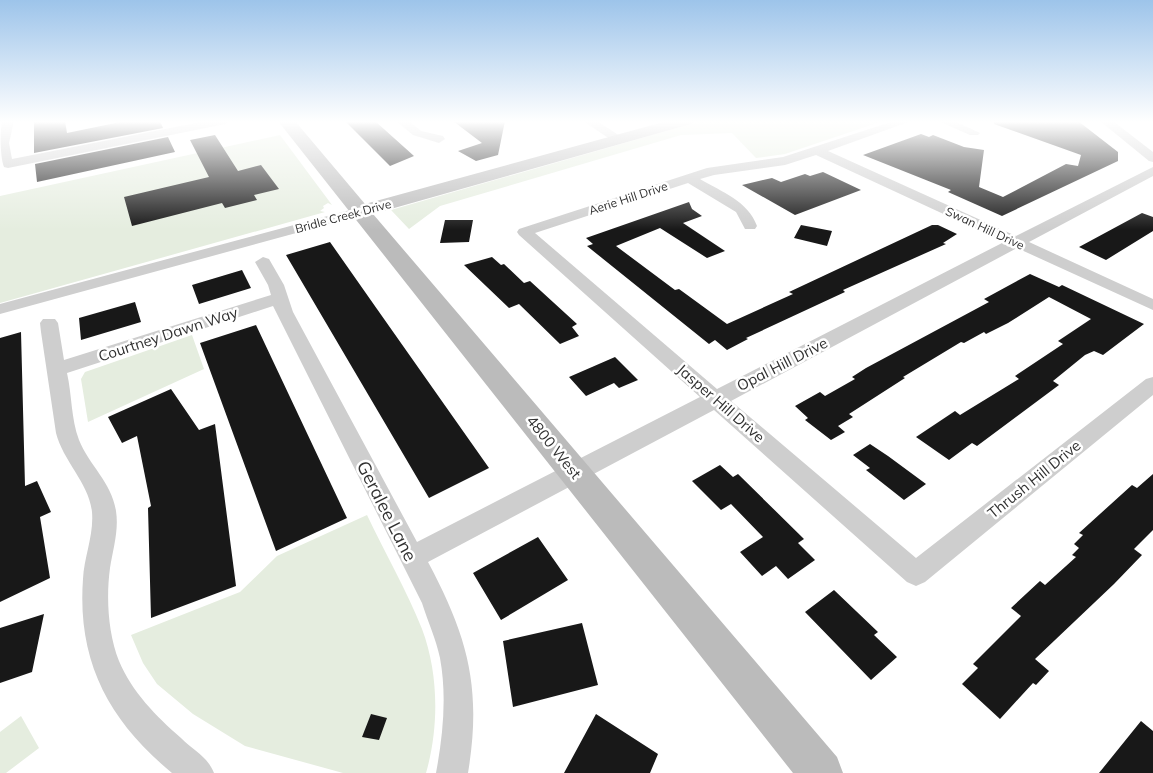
<svg xmlns="http://www.w3.org/2000/svg" width="1153" height="773" viewBox="0 0 1153 773" font-family="Mulish,sans-serif">
<style>
.green{fill:#e5eddf}
.building{fill:#181818}
.lines{fill:none;stroke-linecap:round;stroke-linejoin:round}
.street{fill:#cecece;fill-rule:evenodd}
.secondary{fill:#bbb;fill-rule:evenodd}
.labels{text-anchor:middle;dominant-baseline:central;stroke-width:5;stroke-linejoin:round;paint-order:stroke}
.far-street-label{font-size:12px;fill:#313131;stroke:#fff}
.street-label{font-size:15px;fill:#313131;stroke:#fff}
.near-street-label{font-size:18px;fill:#313131;stroke:#fff}
</style>
<rect width="100%" height="100%" fill="#fff"/>
<path class="green" d="M 701,121 L 883,121 L 785,154 L 756,158 L 732,133 L 681,135 L 440,206 L 409,229 L 391,210 Z
M 280,135 L 332,205 L 328,203 L 323,206 L 324,208 L 320,211 L 325,212 L 0,303 L 0,196 Z
M 192,335 L 204,369 L 88,422 L 81,379 L 85,372 Z
M 367,515 C 385,553 407,591 422,629 C 439,674 439,728 426,773 L 343,773 L 245,746 L 193,714 L 157,684 L 143,663 L 131,635 L 240,592 L 277,556 Z
M 21,716 L 39,748 L 6,773 L 0,773 L 0,732 Z"/>
<path class="building" d="M 34,121 L 65,121 L 67,133 L 125,121 L 160,121 L 163,128 L 34,153 Z
M 345,121 L 375,121 L 414,156 L 390,166 Z
M 453,121 L 505,121 L 498,155 L 476,161 L 458,151 L 482,143 Z
M 994,121 L 1078,121 L 1118,152 L 1118,161 L 1002,216 L 948,192 L 951,190 L 863,155 L 921,134 L 929,137 L 933,135 L 964,147 L 984,150 L 979,187 L 1003,197 L 1066,164 L 1078,166 L 1081,155 L 994,124 Z
M 215,135 L 238,171 L 261,165 L 279,189 L 254,195 L 257,200 L 225,208 L 222,203 L 132,226 L 124,197 L 209,177 L 190,140 Z
M 168,137 L 175,152 L 37,182 L 35,164 Z
M 823,172 L 861,190 L 795,215 L 742,185 L 772,178 L 781,182 L 805,174 L 810,176 Z
M 689,202 L 692,209 L 702,216 L 683,223 L 725,251 L 707,258 L 660,228 L 616,246 L 675,290 L 679,289 L 727,324 L 793,294 L 789,292 L 932,225 L 938,225 L 957,234 L 943,243 L 946,244 L 843,290 L 845,292 L 746,338 L 748,339 L 727,350 L 715,340 L 709,344 L 587,246 L 593,244 L 586,238 Z
M 1142,213 L 1153,217 L 1153,231 L 1106,260 L 1079,247 Z
M 445,220 L 473,220 L 469,242 L 440,243 Z
M 801,225 L 832,231 L 827,246 L 794,238 Z
M 330,242 L 377,309 L 489,468 L 429,498 L 286,255 Z
M 492,257 L 501,265 L 504,264 L 524,283 L 530,281 L 577,324 L 572,327 L 579,336 L 560,344 L 519,304 L 509,308 L 464,265 Z
M 242,270 L 251,288 L 199,304 L 192,285 Z
M 1030,274 L 1059,287 L 1062,285 L 1144,324 L 1103,355 L 1094,351 L 1085,355 L 1053,381 L 1059,385 L 977,446 L 972,443 L 949,460 L 916,437 L 955,411 L 960,415 L 1019,379 L 1015,376 L 1063,344 L 1058,341 L 1091,319 L 1049,297 L 1008,323 L 986,334 L 984,332 L 964,343 L 961,342 L 903,377 L 905,378 L 849,414 L 853,417 L 838,426 L 845,432 L 831,440 L 805,420 L 808,418 L 795,406 L 820,392 L 825,396 L 855,379 L 852,377 L 866,368 L 989,302 L 984,299 Z
M 135,302 L 141,322 L 81,340 L 79,318 Z
M 256,325 L 347,518 L 276,551 L 200,343 Z
M 21,332 L 25,486 L 37,481 L 51,512 L 40,517 L 50,578 L 0,602 L 0,338 Z
M 615,357 L 638,380 L 619,388 L 614,383 L 586,396 L 569,377 Z
M 171,389 L 199,430 L 215,424 L 236,586 L 151,618 L 148,508 L 151,506 L 137,436 L 122,443 L 108,417 Z
M 870,444 L 888,456 L 926,484 L 904,500 L 866,470 L 870,468 L 853,455 Z
M 720,465 L 733,477 L 738,474 L 804,539 L 798,543 L 815,560 L 788,579 L 776,566 L 762,576 L 740,552 L 763,537 L 731,504 L 721,510 L 692,481 Z
M 1153,474 L 1153,530 L 1134,549 L 1142,555 L 1114,584 L 1035,659 L 1049,671 L 1036,685 L 1033,683 L 1000,719 L 962,684 L 978,668 L 973,664 L 1021,616 L 1011,608 L 1040,581 L 1045,585 L 1076,557 L 1072,555 L 1079,548 L 1074,544 L 1083,535 L 1079,533 L 1132,485 L 1137,488 Z
M 538,537 L 568,580 L 501,620 L 473,573 Z
M 834,590 L 878,632 L 874,635 L 897,657 L 871,680 L 805,612 Z
M 44,614 L 32,672 L 0,683 L 0,628 Z
M 582,623 L 598,685 L 513,707 L 503,641 Z
M 371,714 L 387,718 L 379,740 L 362,737 Z
M 596,714 L 658,754 L 650,773 L 564,773 Z
M 1141,721 L 1153,731 L 1153,773 L 1099,773 Z"/>
<g class="lines">
<path class="street" d="M 2,121 L 14,121 L 9,143 L 12,159 L 206,121 L 230,121 L 225,124 L 8,168 L 4,167 C 0,157 0,132 2,121 Z
M 396,121 L 409,121 L 421,131 L 443,136 L 445,139 L 439,143 L 413,135 Z
M 583,121 L 597,121 L 626,140 L 624,143 L 616,143 Z
M 894,121 L 911,121 L 828,151 L 1016,236 L 1153,167 L 1153,176 L 1029,242 L 1153,299 L 1153,310 L 1017,248 L 731,401 L 916,558 L 1146,379 L 1153,377 L 1153,395 L 925,582 L 916,586 L 907,582 L 714,410 L 428,562 C 468,637 482,688 468,773 L 436,773 C 443,735 447,696 440,658 C 436,639 428,622 422,603 L 273,306 L 67,373 C 72,395 71,419 79,440 C 89,465 112,483 116,511 C 119,530 113,549 110,568 C 106,598 108,633 119,661 C 132,692 156,716 181,738 C 193,750 208,757 214,773 L 172,773 C 109,721 77,662 83,579 C 84,557 94,535 92,512 C 89,483 63,461 56,433 L 41,332 L 40,323 L 43,319 L 55,319 L 58,323 L 64,360 L 271,295 L 268,285 L 255,262 L 263,257 L 269,259 L 284,285 L 293,312 L 417,542 L 700,397 L 519,235 L 517,232 L 519,229 L 707,168 L 783,157 ZM 816,155 L 1004,242 L 717,389 L 535,233 L 688,183 L 736,212 L 745,229 L 755,229 L 757,226 C 748,201 722,192 700,179 L 714,175 L 785,165 Z
M 938,121 L 954,121 L 980,133 L 978,135 L 970,135 Z
M 1100,121 L 1113,121 L 1153,152 L 1153,162 L 1149,161 Z
M 361,207 L 368,211 L 366,214 L 0,314 L 0,304 Z"/>
<path class="secondary" d="M 278,121 L 295,121 L 365,204 L 667,121 L 694,121 L 691,124 L 373,214 L 837,757 L 843,773 L 793,773 Z"/>
</g>
<linearGradient id="sky" x2="0" y2="1"><stop stop-color="#9dc4ea"/><stop offset="0.53" stop-color="#fff"/><stop offset="1" stop-color="#fff" stop-opacity="0"/></linearGradient>
<rect width="1153" height="230" fill="url(#sky)"/>
<g class="labels">
<g class="far-street-label">
<text transform="translate(628 198) rotate(-18)">Aerie Hill Drive</text>
<text transform="translate(343 216) rotate(-15)">Bridle Creek Drive</text>
<text transform="translate(985 228) rotate(25)">Swan Hill Drive</text>
</g>
<g class="street-label">
<text transform="translate(168 334) rotate(-18)">Courtney Dawn Way</text>
<text transform="translate(782 364) rotate(-27)">Opal Hill Drive</text>
<text transform="translate(721 403) rotate(41)">Jasper Hill Drive</text>
<text transform="translate(554 447) rotate(51)">4800 West</text>
<text transform="translate(1034 479) rotate(-39)">Thrush Hill Drive</text>
</g>
<g class="near-street-label">
<text transform="translate(387 511) rotate(63)">Geralee Lane</text>
</g>
</g>
</svg>
